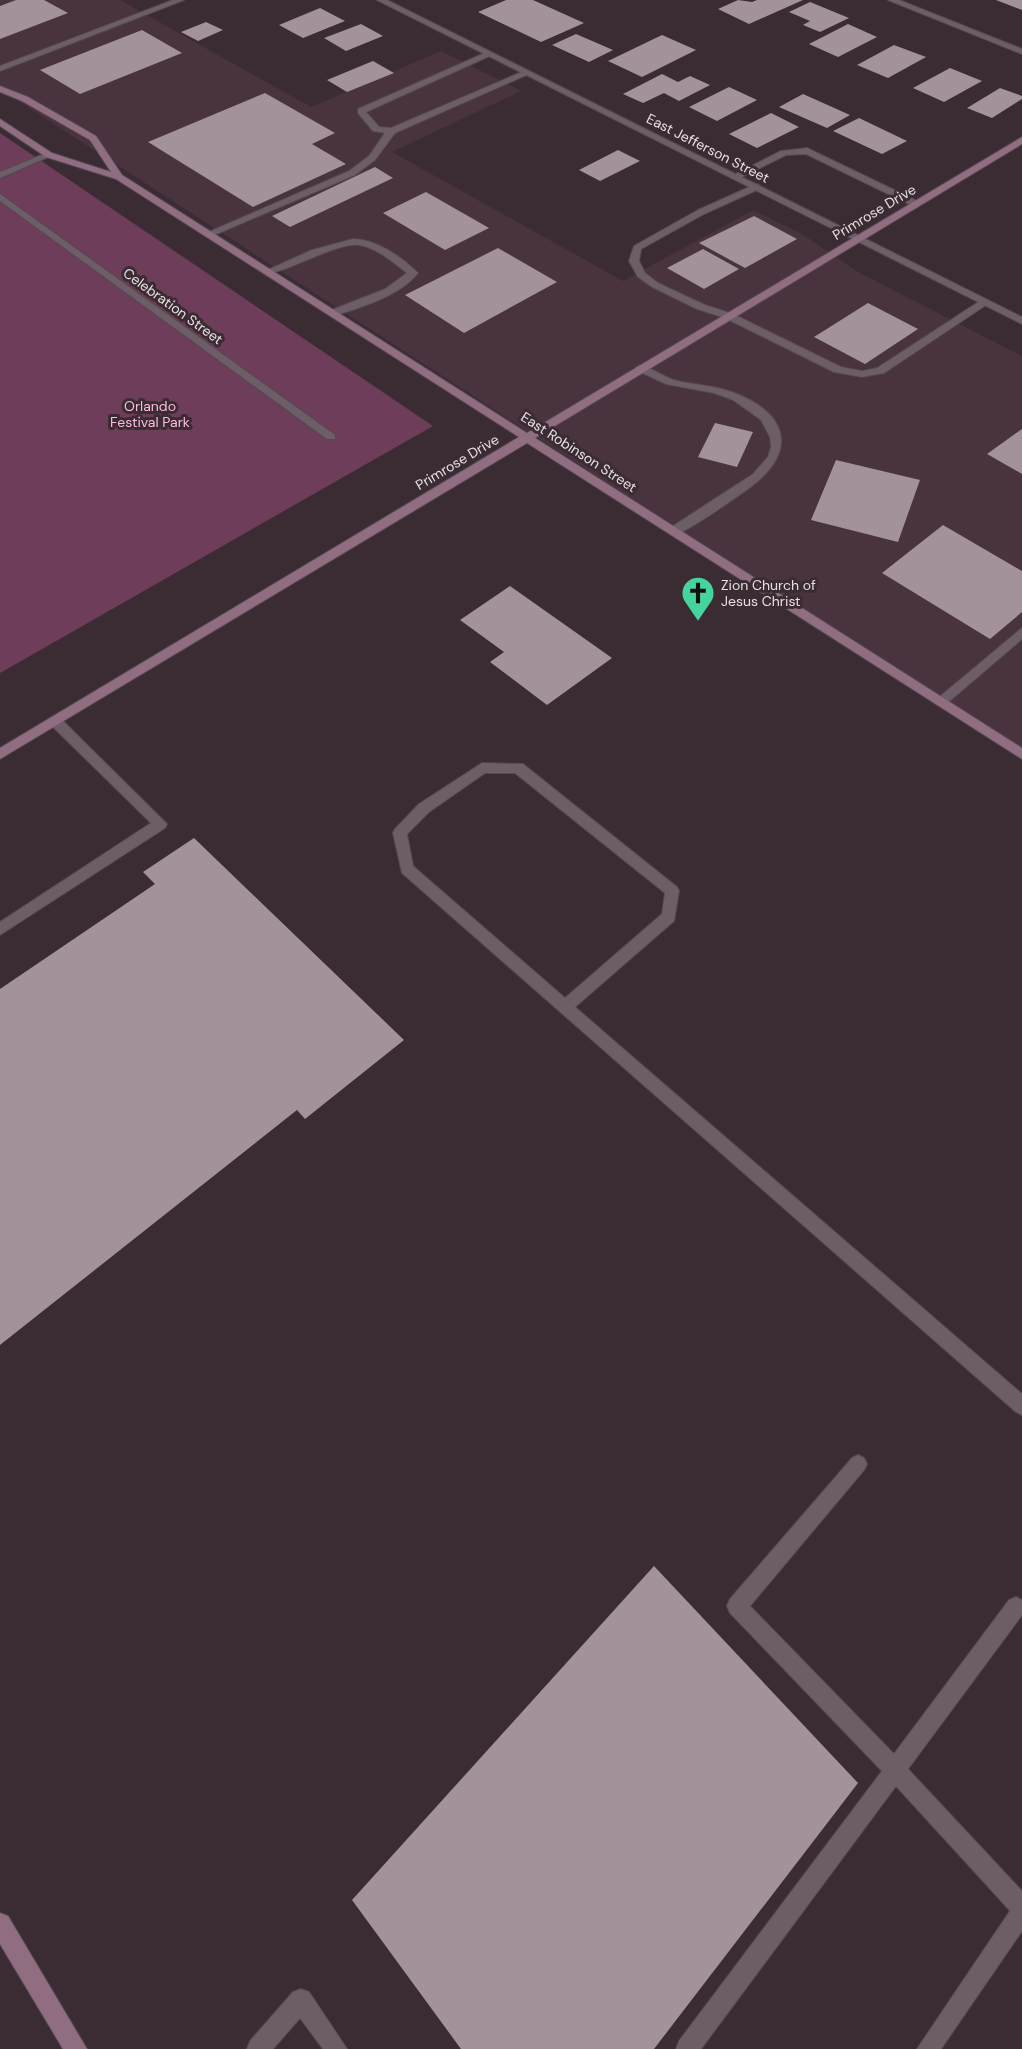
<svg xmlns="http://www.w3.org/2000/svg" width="1022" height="2049" viewBox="0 0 1022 2049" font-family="'DM Sans',sans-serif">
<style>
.built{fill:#48333f}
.green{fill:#6d3d5a}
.building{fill:#a3919b}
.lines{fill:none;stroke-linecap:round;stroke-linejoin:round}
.lane-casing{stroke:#544950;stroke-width:2}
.street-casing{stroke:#544950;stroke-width:2}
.secondary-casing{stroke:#544950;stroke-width:2}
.lane{fill:#6d5d66;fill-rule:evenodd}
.street{fill:#6d5d66;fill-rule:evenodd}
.secondary{fill:#916d82;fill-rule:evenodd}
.labels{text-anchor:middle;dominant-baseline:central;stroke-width:6;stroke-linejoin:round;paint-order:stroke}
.far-street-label{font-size:14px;fill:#e7dee3;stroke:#3b2c34}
.far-park-label{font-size:14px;fill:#febbe2;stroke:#3b2c34}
.far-poi-label{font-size:14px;fill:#e7dee3;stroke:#3b2c34;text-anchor:start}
</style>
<rect width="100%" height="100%" fill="#3b2c34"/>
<path class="built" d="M 0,0 L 120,0 L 311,107 L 441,51 L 521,91 L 392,152 L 623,281 L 753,210 L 802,234 L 858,272 L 1022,356 L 1022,752 L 0,89 Z"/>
<path class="green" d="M 0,133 L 433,426 L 0,673 Z"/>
<path class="building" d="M 16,0 L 44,0 L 68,13 L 0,39 L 0,6 Z
M 506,0 L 533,0 L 584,23 L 541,42 L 478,12 Z
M 738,0 L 752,2 L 757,0 L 803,0 L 749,24 L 718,9 Z
M 996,0 L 1022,0 L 1022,10 Z
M 810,2 L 849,18 L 820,32 L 803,25 L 810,21 L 789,12 Z
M 320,8 L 345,21 L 303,38 L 279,25 Z
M 206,22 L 223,30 L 198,41 L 181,32 Z
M 361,24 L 383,36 L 346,51 L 324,38 Z
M 848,24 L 877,37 L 838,57 L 809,44 Z
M 142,30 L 182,53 L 80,94 L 40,70 Z
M 576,34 L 613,50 L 589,62 L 552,45 Z
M 662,35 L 696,50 L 642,77 L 608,61 Z
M 894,45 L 926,57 L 888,78 L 857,65 Z
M 373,61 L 394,73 L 347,92 L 327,80 Z
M 950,68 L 982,81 L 944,102 L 913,88 Z
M 662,74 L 678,82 L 690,76 L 710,85 L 679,101 L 664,93 L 643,103 L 623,94 Z
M 729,87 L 757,100 L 717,121 L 689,107 Z
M 1000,88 L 1022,96 L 1022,99 L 992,118 L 967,108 Z
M 265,93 L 335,133 L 312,144 L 346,164 L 253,207 L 148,142 Z
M 803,94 L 850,115 L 827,128 L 779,107 Z
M 771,113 L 799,127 L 757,148 L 729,134 Z
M 859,118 L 907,141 L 882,154 L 833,131 Z
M 618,150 L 640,161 L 600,181 L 579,170 Z
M 375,167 L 393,178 L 290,227 L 272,216 Z
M 426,192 L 489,228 L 445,250 L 383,213 Z
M 754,216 L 797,239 L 745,268 L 699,243 Z
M 498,248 L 557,282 L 464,333 L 405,295 Z
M 703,249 L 739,269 L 704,289 L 667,268 Z
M 868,303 L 918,329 L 865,364 L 814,337 Z
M 715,423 L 753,432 L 737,467 L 698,457 Z
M 1022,429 L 1022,474 L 987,454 Z
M 836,460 L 920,480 L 898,542 L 811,520 Z
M 943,525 L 1022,571 L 1022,612 L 990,639 L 882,573 Z
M 510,586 L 612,658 L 547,705 L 490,662 L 504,652 L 460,620 Z
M 194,838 L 404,1040 L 305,1119 L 297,1110 L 0,1345 L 0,989 L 155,884 L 143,872 Z
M 654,1566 L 858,1783 L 654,2049 L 461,2049 L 352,1900 Z"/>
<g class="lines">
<g class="lane-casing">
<path id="lane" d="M 487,52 L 494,54 L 366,112 L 379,127 L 391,128 L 524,71 L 531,73 L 395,133 L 375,160 L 355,175 L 212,236 L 204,234 L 349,171 L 369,156 L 385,133 L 373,131 L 358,113 L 358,109 Z
M 807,148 L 919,202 L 921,204 L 913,206 L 806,154 L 786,155 L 738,179 L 730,177 L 781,151 Z
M 756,184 L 759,185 L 759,189 L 704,214 L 641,249 L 639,261 L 645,273 L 658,283 L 705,305 L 733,314 L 841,367 L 862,371 L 877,368 L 980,301 L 989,303 L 884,373 L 862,377 L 834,372 L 725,318 L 697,309 L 652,287 L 638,277 L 629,261 L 634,246 L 698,210 Z
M 353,239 C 376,239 402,257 418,273 C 400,296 360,308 333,316 L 328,313 L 329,311 L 385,289 L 407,273 C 394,263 377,248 359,245 C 337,241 274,280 263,272 L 312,250 Z
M 640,365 C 652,368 662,376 674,380 C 693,385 713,385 732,392 C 789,413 799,452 748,489 C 732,500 691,530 674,535 L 670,534 L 670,528 L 753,474 L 768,457 L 771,447 L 770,437 L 761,420 L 733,400 L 714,393 L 666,384 L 636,370 L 635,368 Z
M 1022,628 L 1022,639 L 945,705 L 937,705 L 935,702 L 937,699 Z
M 55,716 L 60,718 L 167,824 L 165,828 L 0,935 L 0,922 L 151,823 L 50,724 L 49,721 Z
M 482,763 L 523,764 L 677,887 L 679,891 L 674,921 L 575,1007 L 1022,1394 L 1022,1415 L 1016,1412 L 402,873 L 393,833 L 395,829 L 419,804 ZM 485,773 L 515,773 L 665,893 L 662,914 L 565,998 L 413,866 L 407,834 L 429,812 Z
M 858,1455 L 864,1458 L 867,1464 L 864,1470 L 750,1606 L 894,1754 L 1009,1600 L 1016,1597 L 1022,1600 L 1022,1615 L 908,1769 L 1022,1891 L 1022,1918 L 1014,1915 L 896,1786 L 701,2049 L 676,2049 L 679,2041 L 882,1771 L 730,1613 L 727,1606 L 730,1599 L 852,1458 Z
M 301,1989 L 309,1992 L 347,2049 L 323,2049 L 300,2018 L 273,2049 L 247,2049 L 250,2041 L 293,1992 Z"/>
</g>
<g class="street-casing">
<path id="street" d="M 173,0 L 184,0 L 0,71 L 0,66 Z
M 377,0 L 387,0 L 1022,317 L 1022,324 Z
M 888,0 L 899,0 L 1022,49 L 1022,54 Z
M 46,153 L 53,155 L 0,178 L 0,172 Z
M 0,194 L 335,435 L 335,439 L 327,439 L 0,201 Z
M 1022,1902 L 1022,1931 L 941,2049 L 917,2049 L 1014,1905 Z"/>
</g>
<g class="secondary-casing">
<path id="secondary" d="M 0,86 L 28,97 L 96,136 L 122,175 L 527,433 L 1022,137 L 1022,144 L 535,438 L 1022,748 L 1022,759 L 527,443 L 0,759 L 0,748 L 519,437 L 116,179 L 46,157 L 0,126 L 0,119 L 52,153 L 111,172 L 90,140 L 22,101 L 0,92 Z
M 0,1913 L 8,1916 L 87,2049 L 63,2049 L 0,1944 Z"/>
</g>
<use href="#lane" class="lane"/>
<use href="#street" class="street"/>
<use href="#secondary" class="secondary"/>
</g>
<defs>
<g id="church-pin" transform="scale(1.725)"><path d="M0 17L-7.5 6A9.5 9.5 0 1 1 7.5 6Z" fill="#46d49e" stroke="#3b2c34"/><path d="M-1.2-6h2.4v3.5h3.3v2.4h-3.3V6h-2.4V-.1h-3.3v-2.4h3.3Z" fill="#111"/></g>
</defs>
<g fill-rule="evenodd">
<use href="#church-pin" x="698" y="593"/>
</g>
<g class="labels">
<g class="far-street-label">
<text transform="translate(708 148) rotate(27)">East Jefferson Street</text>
<text transform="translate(874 212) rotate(-31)">Primrose Drive</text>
<text transform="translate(173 306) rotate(36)">Celebration Street</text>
<text transform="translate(579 452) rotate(33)">East Robinson Street</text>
<text transform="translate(457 462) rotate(-31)">Primrose Drive</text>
</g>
<g class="far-park-label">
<text x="150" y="406">Orlando<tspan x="150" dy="16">Festival Park</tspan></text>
</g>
<g class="far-poi-label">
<text x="721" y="585">Zion Church of<tspan x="721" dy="16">Jesus Christ</tspan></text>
</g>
</g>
</svg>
